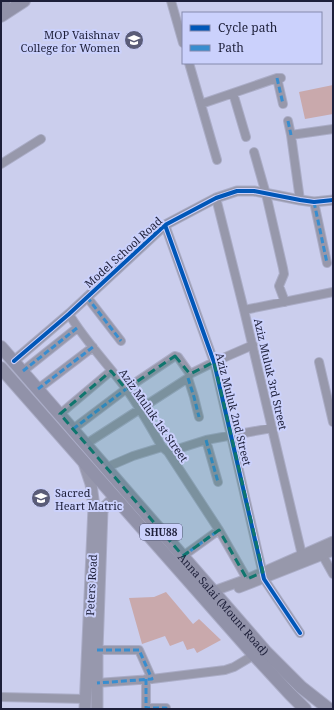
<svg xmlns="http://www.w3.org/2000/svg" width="334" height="710" viewBox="0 0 334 710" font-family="'Noto Serif',serif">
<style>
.green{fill:#c9a9ac}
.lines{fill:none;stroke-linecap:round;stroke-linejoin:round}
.minor-casing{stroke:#abadc7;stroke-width:10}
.tertiary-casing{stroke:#abadc7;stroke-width:11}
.secondary-casing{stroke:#abadc7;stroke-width:13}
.primary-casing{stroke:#abadc7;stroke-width:14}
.minor{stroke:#9798ab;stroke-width:8}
.tertiary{stroke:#9798ab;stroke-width:9}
.secondary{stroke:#9798ad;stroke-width:11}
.primary{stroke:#9192a9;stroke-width:12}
.quiet{stroke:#388dcf;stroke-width:3;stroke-dasharray:6 3;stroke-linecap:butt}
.cycleway-casing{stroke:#cbd1fc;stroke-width:6}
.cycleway{stroke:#0057b8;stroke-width:4}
.marked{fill:#0f766e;fill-opacity:0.2;stroke:#0f766e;stroke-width:3;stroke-dasharray:8 5;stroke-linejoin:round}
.labels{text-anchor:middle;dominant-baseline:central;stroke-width:4;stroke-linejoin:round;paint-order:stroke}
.shield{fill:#cbd1fc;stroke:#515474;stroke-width:1}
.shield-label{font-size:10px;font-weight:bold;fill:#1d1f39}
.poi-label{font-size:11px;fill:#1d1f39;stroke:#cbd1fc;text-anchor:end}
.street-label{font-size:11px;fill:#1d1f39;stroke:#cbd1fc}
</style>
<rect width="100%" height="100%" fill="#cbceed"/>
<path class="green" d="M 333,85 L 333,114 L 305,119 L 299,92 Z
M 166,592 L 193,624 L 199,619 L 221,640 L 197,653 L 194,648 L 187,650 L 183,641 L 170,646 L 165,636 L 142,644 L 129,598 L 154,597 Z"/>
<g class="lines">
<g class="minor-casing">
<path id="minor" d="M 171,1 L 183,43
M 189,63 L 217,160
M 277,78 L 283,104
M 233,93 L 246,137
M 201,104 L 277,78 L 281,78
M 288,121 L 291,135
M 254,152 L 266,194 L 283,268 L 284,274 L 279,286 L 285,302
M 1,164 L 41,139
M 216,198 L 244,310 L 302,555
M 300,200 L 291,135 L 333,129
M 314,202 L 327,263
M 165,225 L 214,362 L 264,579 L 300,633
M 87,297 L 121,341
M 244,310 L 333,292
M 69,314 C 85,341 108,364 127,390 C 140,408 151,428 162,447 L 168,452 L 219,530 L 247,579
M 319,362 L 333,422
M 23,371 L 77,328
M 188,378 L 194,397 L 199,417
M 38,389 L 93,347
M 60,414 L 111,371
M 73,429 L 126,389 L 175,356 L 178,357 L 190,374
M 206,440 L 218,482
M 86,444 L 188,378 L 190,374 L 214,362 L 253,345
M 168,452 L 206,440 L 272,428
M 105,468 L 133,456 L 162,447
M 183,556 L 219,530
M 323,556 L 333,574
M 97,650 L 139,650 L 152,679
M 146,679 L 146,708 L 166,708 L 166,709
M 97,683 L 152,679 L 225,670 L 234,667 L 254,655
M 1,697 L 86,699"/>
</g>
<g class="tertiary-casing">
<path id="tertiary" d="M 14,361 L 69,314 L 165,225 L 216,198 L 237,191 L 254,191 L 300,200 L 314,202 L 333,200
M 239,588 L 333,551
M 214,591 L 247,579 L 333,541"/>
</g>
<g class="secondary-casing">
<path id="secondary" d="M 84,463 L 91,484 L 94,507 L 85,709
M 97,709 L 97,650 L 102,510 L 111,501 L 118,500"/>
</g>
<g class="primary-casing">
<g id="primary">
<path d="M 1,3 L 4,1"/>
<path d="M 1,16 L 24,1"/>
<path id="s1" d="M 1,347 L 266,652 L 301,687 L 329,709"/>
<path d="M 1,368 L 254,655 L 290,694 L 305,709"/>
</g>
</g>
<use href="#minor" class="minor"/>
<use href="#tertiary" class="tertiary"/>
<use href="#secondary" class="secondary"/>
<use href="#primary" class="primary"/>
<path class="quiet" d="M 277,78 L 283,104
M 288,121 L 291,135
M 314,202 L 327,263
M 87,297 L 121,341
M 23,371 L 77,328
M 188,378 L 194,397 L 199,417
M 38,389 L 93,347
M 73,429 L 126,389
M 206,440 L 218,482
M 183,556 L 219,530
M 97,650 L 139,650 L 152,679 L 97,683
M 146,679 L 146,708 L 166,708 L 166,709"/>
<g class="cycleway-casing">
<path id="cycleway" d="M 165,225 L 214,362 L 264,579 L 300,633
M 14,361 L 69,314 L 165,225 L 216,198 L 237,191 L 254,191 L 300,200 L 314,202 L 333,200"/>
</g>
<use href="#cycleway" class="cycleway"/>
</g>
<path class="marked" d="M 175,356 L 190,374 L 214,362 L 263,572 L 247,579 L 219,530 L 183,556 L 60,414 L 111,371 L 126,389 Z"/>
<defs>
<g id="university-disc" transform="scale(1)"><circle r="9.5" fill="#5a5c78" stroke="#cbd1fc"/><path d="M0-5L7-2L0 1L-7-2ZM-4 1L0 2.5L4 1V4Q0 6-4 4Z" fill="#fff"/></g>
<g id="school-disc" transform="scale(1)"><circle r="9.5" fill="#5a5c78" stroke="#cbd1fc"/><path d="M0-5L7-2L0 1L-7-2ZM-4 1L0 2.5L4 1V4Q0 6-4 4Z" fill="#fff"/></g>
</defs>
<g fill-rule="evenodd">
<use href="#university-disc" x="134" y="40"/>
<use href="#school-disc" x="41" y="498"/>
</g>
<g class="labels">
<rect class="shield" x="140" y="524" width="42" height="16" rx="3"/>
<g class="shield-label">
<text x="161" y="532">SHU88</text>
</g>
<g class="poi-label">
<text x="120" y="34">MOP Vaishnav<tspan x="120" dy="13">College for Women</tspan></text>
<text x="55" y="492" text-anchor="start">Sacred<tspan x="55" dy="13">Heart Matric</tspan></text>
</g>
<g class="street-label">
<text transform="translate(123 252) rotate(-42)">Model School Road</text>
<text transform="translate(271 374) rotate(77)">Aziz Muluk 3rd Street</text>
<text transform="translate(234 409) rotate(76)">Aziz Muluk 2nd Street</text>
<text transform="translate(154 415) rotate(55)">Aziz Muluk 1st Street</text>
<text transform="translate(91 585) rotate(-87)">Peters Road</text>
<text stroke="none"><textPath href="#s1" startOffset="340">Anna Salai (Mount Road)</textPath></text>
</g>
</g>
<rect width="334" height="710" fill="none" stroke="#1d1f39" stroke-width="4"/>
<rect x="182" y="12" width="140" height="52" fill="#cbd1fc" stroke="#858aae"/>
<rect x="190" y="25" width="20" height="6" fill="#0057b8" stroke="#858aae"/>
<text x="218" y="32" font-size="12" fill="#1d1f39">Cycle path</text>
<rect x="190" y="45" width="20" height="6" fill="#388dcf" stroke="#858aae"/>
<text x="218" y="52" font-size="12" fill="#1d1f39">Path</text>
</svg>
